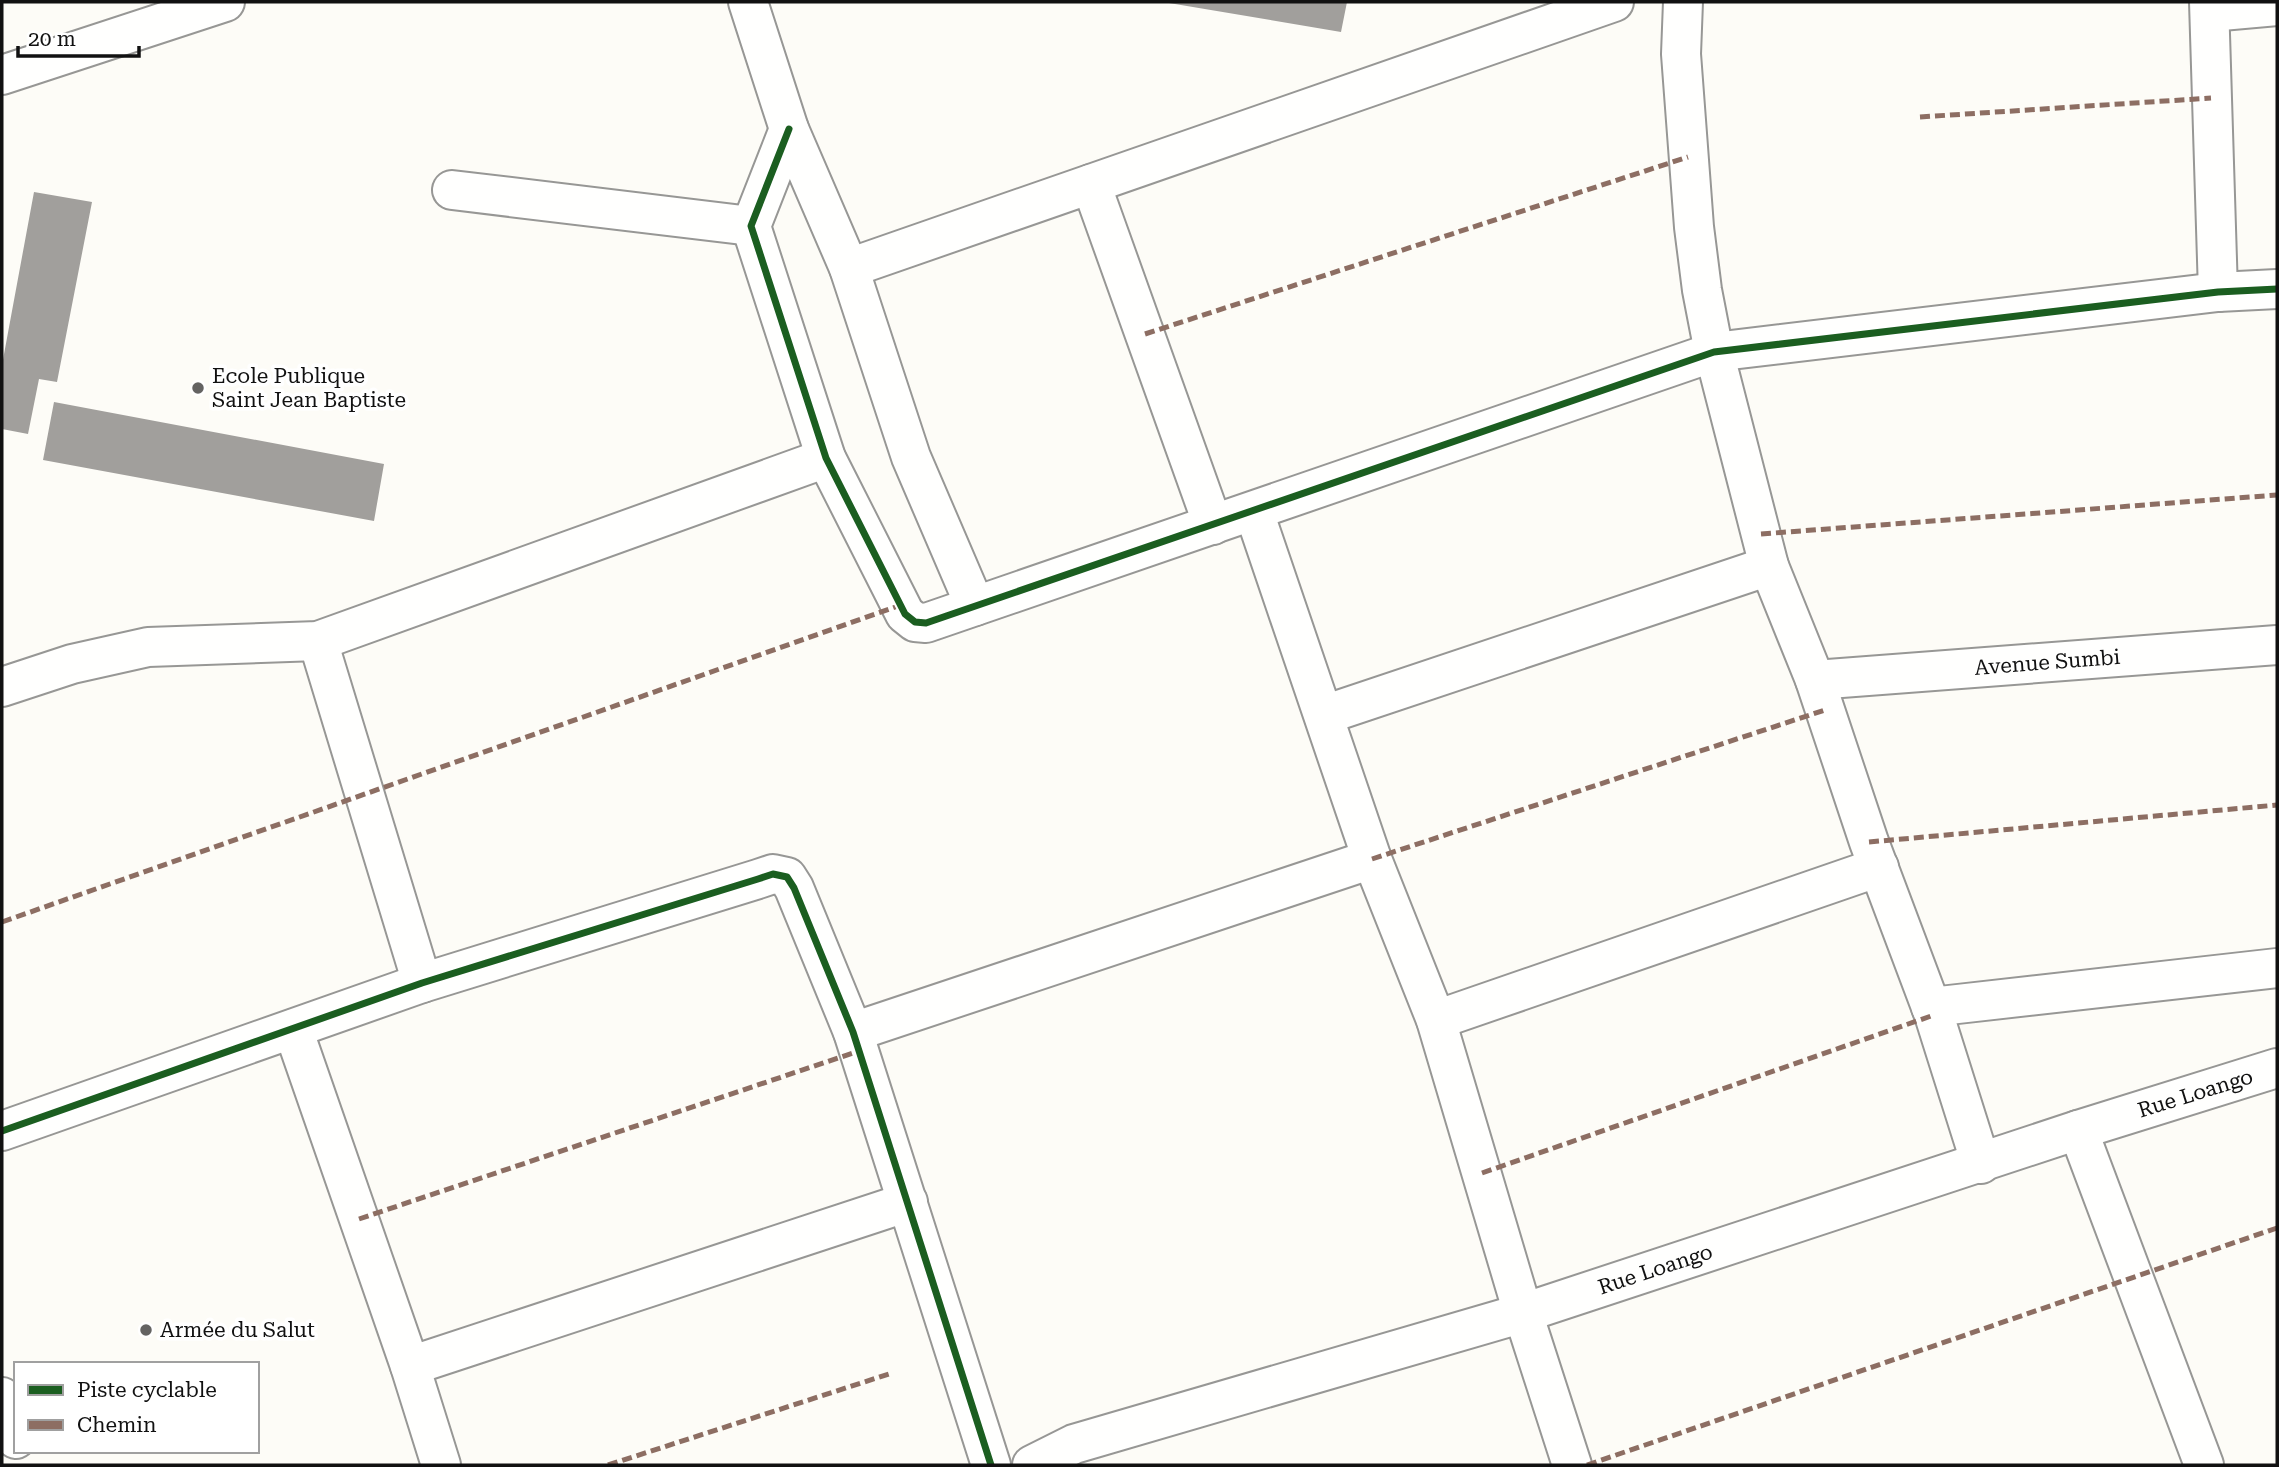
<svg xmlns="http://www.w3.org/2000/svg" width="2279" height="1467" viewBox="0 0 2279 1467" font-family="'Roboto Serif',serif">
<style>
.building{fill:#a19f9c}
.lines{fill:none;stroke-linecap:round;stroke-linejoin:round}
.minor-casing{stroke:#979795;stroke-width:42}
.minor{stroke:#fffffe;stroke-width:38}
.quiet{stroke:#8d6e63;stroke-width:5;stroke-dasharray:10 5;stroke-linecap:butt}
.cycleway-casing{stroke:#fff;stroke-width:11}
.cycleway{stroke:#1b5e20;stroke-width:7}
.poi-dot{fill:#646362;stroke:#fff;stroke-width:2.5}
.labels{text-anchor:middle;dominant-baseline:central;stroke-width:7;stroke-linejoin:round;paint-order:stroke}
.poi-label{font-size:21px;fill:#111;stroke:#fff;text-anchor:start}
.street-label{font-size:21px;fill:#111;stroke:#fff}
</style>
<rect width="100%" height="100%" fill="#fdfcf7"/>
<path class="building" d="M 1163,2 L 1347,2 L 1341,32 Z
M 34,192 L 92,202 L 57,382 L 39,379 L 28,434 L 2,429 L 2,365 Z
M 54,402 L 384,464 L 374,521 L 43,460 Z"/>
<g class="lines">
<g class="minor-casing">
<g id="minor">
<path d="M 748,2 L 789,129 L 849,268 L 911,457 L 975,606"/>
<path d="M 1683,2 L 1681,54 L 1694,227 L 1702,290 L 1714,352 L 1769,566 L 1815,680 L 1869,842 L 1934,1015 L 1981,1164"/>
<path d="M 2209,2 L 2218,292"/>
<path d="M 2210,12 L 2277,6"/>
<path d="M 2,75 L 225,2"/>
<path d="M 789,129 L 751,226 L 826,458 L 905,614 L 915,622 L 926,623 L 1714,352 L 2218,292 L 2277,289"/>
<path d="M 1091,184 L 1213,525"/>
<path d="M 452,190 L 751,226"/>
<path d="M 849,268 L 1614,2"/>
<path d="M 1254,512 L 1372,859 L 1436,1020 L 1523,1313 L 1572,1465"/>
<path d="M 318,641 L 422,983"/>
<path id="s1" d="M 1815,680 L 2277,645"/>
<path d="M 2,687 L 72,664 L 148,647 L 318,641 L 826,458"/>
<path d="M 1324,715 L 1769,566"/>
<path d="M 1931,1007 L 2277,968"/>
<path d="M 1436,1020 L 1879,867"/>
<path d="M 293,1029 L 410,1366 L 441,1465"/>
<path d="M 853,1032 L 1372,859"/>
<path d="M 2078,1130 L 2204,1465"/>
<path d="M 2,1131 L 422,983 L 758,879 L 773,874 L 787,877 L 794,888 L 853,1032 L 991,1465"/>
<path d="M 410,1366 L 908,1202"/>
<path d="M 2,1397 L 16,1439"/>
<path id="s2" d="M 1032,1465 L 1074,1444 L 1523,1313 L 2078,1130 L 2277,1068"/>
</g>
</g>
<use href="#minor" class="minor"/>
<path class="quiet" d="M 1920,117 L 2211,98
M 1145,334 L 1688,157
M 1761,534 L 2277,495
M 1869,842 L 2277,805
M 1372,859 L 1825,710
M 2,922 L 901,605
M 1482,1173 L 1934,1015
M 359,1219 L 859,1051
M 608,1465 L 889,1374
M 1587,1465 L 2277,1228"/>
<g class="cycleway-casing">
<path id="cycleway" d="M 789,129 L 751,226 L 826,458 L 905,614 L 915,622 L 926,623 L 1714,352 L 2218,292 L 2277,289
M 2,1131 L 422,983 L 758,879 L 773,874 L 787,877 L 794,888 L 853,1032 L 991,1465"/>
</g>
<use href="#cycleway" class="cycleway"/>
</g>
<g class="poi-dot">
<circle cx="198" cy="388" r="7"/>
<circle cx="146" cy="1330" r="7"/>
</g>
<g class="labels">
<g class="poi-label">
<text x="212" y="376">Ecole Publique<tspan x="212" dy="24">Saint Jean Baptiste</tspan></text>
<text x="160" y="1330">Armée du Salut</text>
</g>
<g class="street-label">
<text stroke="none"><textPath href="#s1" startOffset="233">Avenue Sumbi</textPath></text>
<text stroke="none"><textPath href="#s2" startOffset="1222">Rue Loango</textPath></text>
<text stroke="none"><textPath href="#s2" startOffset="654">Rue Loango</textPath></text>
</g>
</g>
<rect width="2279" height="1467" fill="none" stroke="#111111" stroke-width="7"/>
<rect x="14" y="1362" width="245" height="91" fill="#ffffff" stroke="#a0a0a0" stroke-width="2"/>
<rect x="28" y="1385" width="35" height="10" fill="#1b5e20" stroke="#a0a0a0" stroke-width="2"/>
<text x="77" y="1397" font-size="21" fill="#111111">Piste cyclable</text>
<rect x="28" y="1420" width="35" height="10" fill="#8d6e63" stroke="#a0a0a0" stroke-width="2"/>
<text x="77" y="1432" font-size="21" fill="#111111">Chemin</text>
<path d="M18 46v10h121v-10" fill="none" stroke="#111111" stroke-width="3.5"/>
<text x="28" y="46" font-size="21" fill="#111111" stroke="#ffffff" stroke-width="5" paint-order="stroke">20 m</text>
</svg>
